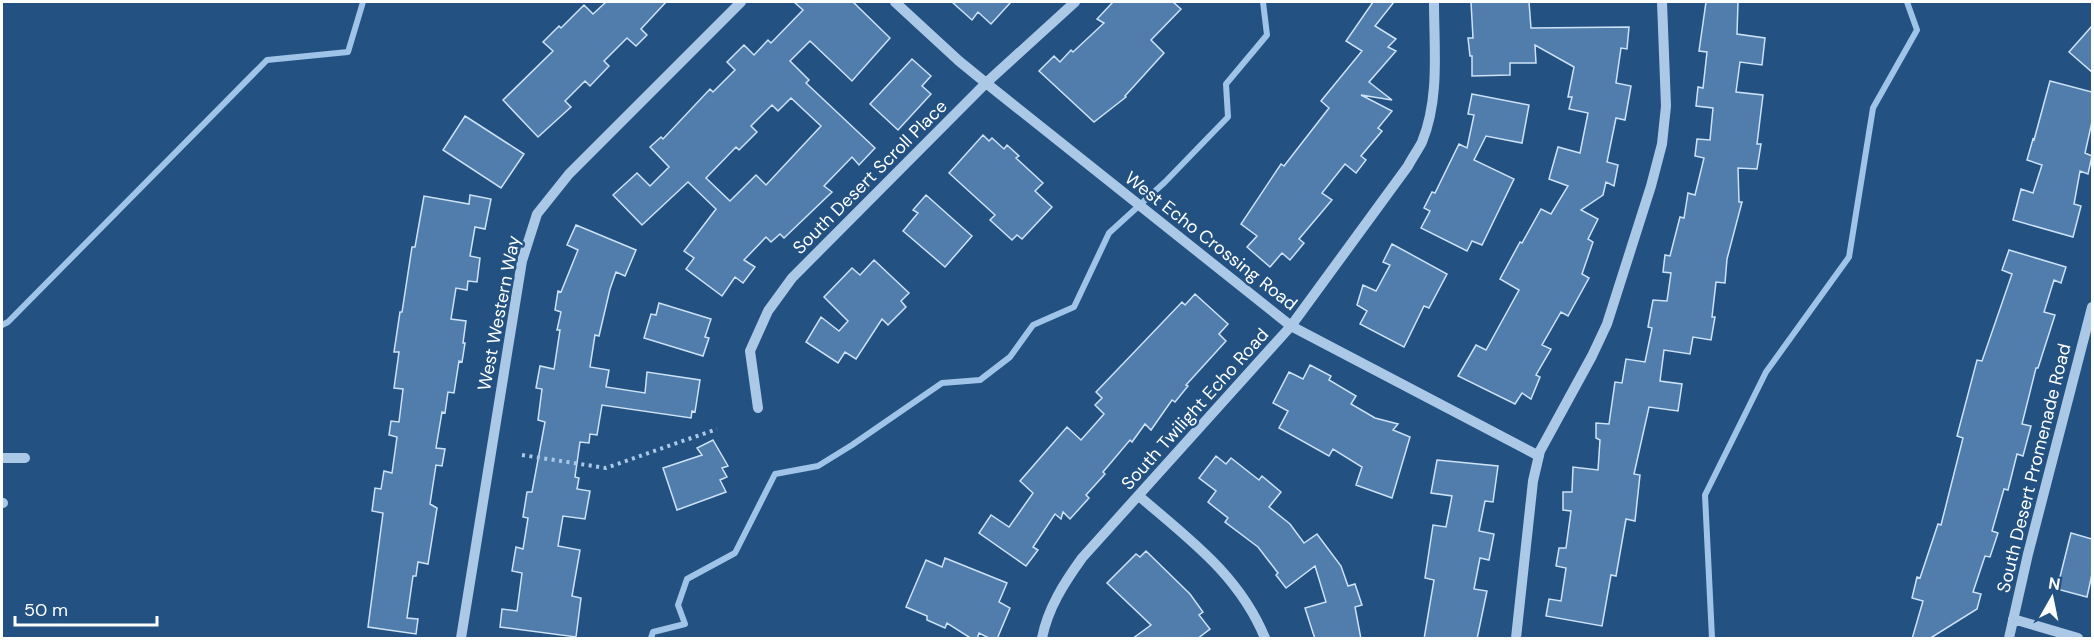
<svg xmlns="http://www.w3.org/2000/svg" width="2094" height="640" viewBox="0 0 2094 640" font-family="'DM Sans',sans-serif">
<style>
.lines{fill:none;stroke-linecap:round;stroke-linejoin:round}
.stream{stroke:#9fc4e8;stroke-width:6}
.building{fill:#507dac;stroke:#cee2f6;stroke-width:1.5;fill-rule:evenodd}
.path{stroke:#abc9e7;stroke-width:4;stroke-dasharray:3 4.5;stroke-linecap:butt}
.minor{stroke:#abc9e7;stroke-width:10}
.labels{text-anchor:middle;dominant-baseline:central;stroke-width:5;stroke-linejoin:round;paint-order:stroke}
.street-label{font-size:18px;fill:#fff;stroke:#235182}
</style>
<rect width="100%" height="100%" fill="#235182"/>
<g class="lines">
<path class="stream" d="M 2,325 L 8,322 L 267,60 L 348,52 L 363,2
M 651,638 L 653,632 L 685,624 L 678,605 L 687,579 L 735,553 L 775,474 L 818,466 L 852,445 L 942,383 L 980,380 L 1010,357 L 1033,325 L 1074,307 L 1109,233 L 1165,182 L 1228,117 L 1226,84 L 1267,35 L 1263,2
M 1712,638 L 1705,495 L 1766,372 L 1849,257 L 1873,108 L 1917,30 L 1907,2"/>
</g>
<path class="building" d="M 606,2 L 666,2 L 641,29 L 647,35 L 636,46 L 627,38 L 604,61 L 609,66 L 590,86 L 585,81 L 565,101 L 571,107 L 538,137 L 503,100 L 553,51 L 543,42 L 559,26 L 561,28 L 584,5 L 593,14 Z
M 794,2 L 853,2 L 890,38 L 852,81 L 810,41 L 790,61 L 809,80 L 806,83 L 875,148 L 859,165 L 852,157 L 824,186 L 832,192 L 784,238 L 780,234 L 771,242 L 766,237 L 744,260 L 755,267 L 743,283 L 735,277 L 722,296 L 686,269 L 694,258 L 684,251 L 716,209 L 688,182 L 642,225 L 613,195 L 637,173 L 650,186 L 669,167 L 650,147 L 661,137 L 663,139 L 710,89 L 713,92 L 735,70 L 727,62 L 744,45 L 754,55 L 768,40 L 771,43 L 803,10 ZM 791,98 L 821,126 L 766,185 L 756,175 L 730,201 L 706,178 L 736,147 L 739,150 L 757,132 L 751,126 L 772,105 L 778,111 Z
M 952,2 L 1011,2 L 991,24 L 978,12 L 972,20 Z
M 1113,2 L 1173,2 L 1181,9 L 1151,40 L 1164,53 L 1125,96 L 1126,97 L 1094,122 L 1039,71 L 1054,56 L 1060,62 L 1071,50 L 1073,52 L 1104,23 L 1097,19 Z
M 1373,2 L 1394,2 L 1375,26 L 1396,39 L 1388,47 L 1396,51 L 1369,82 L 1392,100 L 1361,95 L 1392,111 L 1378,128 L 1382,131 L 1361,156 L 1366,160 L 1356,173 L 1345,164 L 1322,193 L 1332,200 L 1299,239 L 1304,243 L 1290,260 L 1282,253 L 1270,267 L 1247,247 L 1257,236 L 1241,224 L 1281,164 L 1284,166 L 1329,108 L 1321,101 L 1362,51 L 1346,41 Z
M 1471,2 L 1529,2 L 1531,28 L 1629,27 L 1627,49 L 1621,48 L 1616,83 L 1631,86 L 1625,120 L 1616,118 L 1607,162 L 1618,165 L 1614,186 L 1606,182 L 1603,195 L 1581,210 L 1598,219 L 1588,239 L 1593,242 L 1582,274 L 1589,278 L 1568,316 L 1561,312 L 1542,345 L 1551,349 L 1536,375 L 1540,377 L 1531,399 L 1522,393 L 1515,404 L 1458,376 L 1476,345 L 1486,350 L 1519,290 L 1500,279 L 1520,242 L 1522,243 L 1541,209 L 1551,214 L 1568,186 L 1549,179 L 1558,147 L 1580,153 L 1588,113 L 1569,109 L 1572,97 L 1568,97 L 1574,67 L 1535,45 L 1536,63 L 1510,63 L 1510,75 L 1472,76 L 1472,56 L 1470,56 L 1468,38 L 1473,38 Z
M 1706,2 L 1738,2 L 1737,34 L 1765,38 L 1762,65 L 1740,62 L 1736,92 L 1763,95 L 1757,144 L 1761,144 L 1757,169 L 1738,168 L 1739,202 L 1742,202 L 1727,259 L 1725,283 L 1716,282 L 1712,317 L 1715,317 L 1711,340 L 1693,337 L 1690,354 L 1664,350 L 1660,381 L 1682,384 L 1678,411 L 1649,407 L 1634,474 L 1640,475 L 1635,521 L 1626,519 L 1616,576 L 1611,575 L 1602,626 L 1546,616 L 1549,599 L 1561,601 L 1566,568 L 1556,566 L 1559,548 L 1566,548 L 1571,511 L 1563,510 L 1563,492 L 1572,492 L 1573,467 L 1598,470 L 1600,440 L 1596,438 L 1596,423 L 1609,424 L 1615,382 L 1622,383 L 1626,359 L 1645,362 L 1652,328 L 1648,327 L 1653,300 L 1667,301 L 1671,273 L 1663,272 L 1665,255 L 1670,256 L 1680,217 L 1684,218 L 1688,193 L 1695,195 L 1704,158 L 1695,156 L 1697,139 L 1710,140 L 1713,108 L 1696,106 L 1698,87 L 1703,88 L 1707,52 L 1699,51 Z
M 2092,26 L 2092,72 L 2069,52 Z
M 912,59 L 931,76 L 922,86 L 931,94 L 898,130 L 870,104 Z
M 2050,81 L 2092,92 L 2092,122 L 2085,153 L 2092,156 L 2088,174 L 2080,171 L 2074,204 L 2081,206 L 2073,237 L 2013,220 L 2021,189 L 2033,193 L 2042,165 L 2027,160 L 2033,139 L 2034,140 Z
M 1472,94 L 1529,105 L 1522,143 L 1486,136 L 1474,160 L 1514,179 L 1482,245 L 1472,241 L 1467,251 L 1421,228 L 1430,211 L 1424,208 L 1432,192 L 1435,193 L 1459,144 L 1467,148 L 1474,115 L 1468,114 Z
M 465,116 L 524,154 L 501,188 L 443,150 Z
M 983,135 L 989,141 L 992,138 L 1004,149 L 1007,145 L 1019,156 L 1016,158 L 1043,183 L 1035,191 L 1052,207 L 1022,239 L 1017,235 L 1012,240 L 990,220 L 995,215 L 949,173 Z
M 470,195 L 491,199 L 485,229 L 475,227 L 470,256 L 480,258 L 477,282 L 468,281 L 467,290 L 456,288 L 451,319 L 466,321 L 463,343 L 465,343 L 462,362 L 459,361 L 454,393 L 448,392 L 445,413 L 442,412 L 436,448 L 445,449 L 442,466 L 436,465 L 430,504 L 437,508 L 428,564 L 418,562 L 416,576 L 413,576 L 407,618 L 418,619 L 416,634 L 368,627 L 383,513 L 372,511 L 375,488 L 381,489 L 384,471 L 392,473 L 397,437 L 389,435 L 391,421 L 399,422 L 403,389 L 394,388 L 399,352 L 394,352 L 400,312 L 402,312 L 412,247 L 415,247 L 424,196 L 469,204 Z
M 926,195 L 972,236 L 945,267 L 903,231 L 918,213 L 913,210 Z
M 576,225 L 636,250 L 625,276 L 616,272 L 610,289 L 599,336 L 595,335 L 590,367 L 609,370 L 606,387 L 645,393 L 647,372 L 700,380 L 695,412 L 692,411 L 691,418 L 602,405 L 597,435 L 590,434 L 589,443 L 580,442 L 575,477 L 579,478 L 577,489 L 590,491 L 585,519 L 563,516 L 558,546 L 580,550 L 572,596 L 581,598 L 576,637 L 500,627 L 502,609 L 517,611 L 522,573 L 512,571 L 516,547 L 523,549 L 528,518 L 523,517 L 527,492 L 532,492 L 545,422 L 538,420 L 542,389 L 536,388 L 540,366 L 554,369 L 560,330 L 557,330 L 561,312 L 555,310 L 558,291 L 561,292 L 578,250 L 567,245 Z
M 1392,244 L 1447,274 L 1429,308 L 1424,306 L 1404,347 L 1360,324 L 1367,311 L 1357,305 L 1363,285 L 1376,291 L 1390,265 L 1383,262 Z
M 2009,250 L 2066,267 L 2061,283 L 2054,280 L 2044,312 L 2055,315 L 2038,368 L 2036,368 L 2022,424 L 2031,426 L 2023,456 L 2017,454 L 2008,490 L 2004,489 L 1992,531 L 1998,533 L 1990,557 L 1985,556 L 1973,592 L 1981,594 L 1977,609 L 1929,639 L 1912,639 L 1923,601 L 1912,598 L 1917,577 L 1920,578 L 1938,524 L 1941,525 L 1963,438 L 1957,436 L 1977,360 L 1982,361 L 2012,274 L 2002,270 Z
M 874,260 L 909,293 L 901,301 L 906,307 L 888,325 L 882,319 L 856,359 L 845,352 L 838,363 L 806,342 L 821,317 L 839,331 L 848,321 L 824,297 L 852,268 L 860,275 Z
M 1195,294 L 1228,324 L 1219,334 L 1226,341 L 1186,385 L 1188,386 L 1175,402 L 1172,400 L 1151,430 L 1145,424 L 1132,442 L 1130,440 L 1103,472 L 1105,474 L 1086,495 L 1089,498 L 1070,519 L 1063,512 L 1061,519 L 1055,514 L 1033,547 L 1038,550 L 1026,566 L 979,533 L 991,515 L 1009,527 L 1033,493 L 1020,481 L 1067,427 L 1081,440 L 1104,414 L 1095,405 L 1102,398 L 1096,392 L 1182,302 L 1185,305 Z
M 659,303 L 711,319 L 705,337 L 709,338 L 703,356 L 644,338 L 651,314 L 656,315 Z
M 1310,365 L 1331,376 L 1329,380 L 1356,396 L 1351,404 L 1375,418 L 1398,424 L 1393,430 L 1410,437 L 1392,498 L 1356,485 L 1362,467 L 1333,449 L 1329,456 L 1279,428 L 1288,411 L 1273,403 L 1289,372 L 1303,379 Z
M 713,440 L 728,466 L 722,468 L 727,477 L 720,480 L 726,492 L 677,510 L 663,468 L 702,455 L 697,448 Z
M 1216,456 L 1226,464 L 1231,458 L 1259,480 L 1262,476 L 1281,492 L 1269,507 L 1290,524 L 1304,543 L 1317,534 L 1341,566 L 1348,586 L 1355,584 L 1362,605 L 1355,607 L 1361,639 L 1315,639 L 1305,608 L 1326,602 L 1315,566 L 1286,588 L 1276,575 L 1278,573 L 1258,547 L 1225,522 L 1228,518 L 1208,502 L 1216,491 L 1199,478 Z
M 1437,460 L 1498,466 L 1493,502 L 1485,501 L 1479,531 L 1494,534 L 1489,560 L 1480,558 L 1474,589 L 1487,591 L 1477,639 L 1424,639 L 1434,580 L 1425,578 L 1433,525 L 1446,527 L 1452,496 L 1431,493 Z
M 2071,533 L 2092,539 L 2092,574 L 2087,597 L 2057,589 Z
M 1146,551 L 1190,594 L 1203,612 L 1199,615 L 1210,629 L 1197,639 L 1132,639 L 1151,625 L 1107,583 L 1136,554 L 1140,557 Z
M 945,558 L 1007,583 L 999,602 L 1010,608 L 997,639 L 991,639 L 979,633 L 977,639 L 972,639 L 947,623 L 945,628 L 927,620 L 927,616 L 906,607 L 926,560 L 942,567 Z"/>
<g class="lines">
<path class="path" d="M 522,455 L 606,468 L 717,429"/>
<path class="minor" d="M 895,2 L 959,61 L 986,83 L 1291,326 L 1539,456
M 758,408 L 750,351 L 768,311 L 792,278 L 986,83 L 1075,2
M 2,458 L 25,458
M 1139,496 C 1190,540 1239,575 1265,638
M 2,503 L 3,503
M 2013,619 L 2078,638
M 461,638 L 522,261 L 537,214 L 569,174 L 741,2
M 1042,638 C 1048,608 1064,583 1082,558 L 1291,326 L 1408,166 C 1412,158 1418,150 1422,142 C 1440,98 1434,48 1434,2
M 1516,638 L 1533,481 L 1540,451 L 1592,356 L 1607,324 L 1651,186 L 1662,144 L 1666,106 L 1662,2
M 2009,638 L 2028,554 L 2092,307"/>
</g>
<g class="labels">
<g class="street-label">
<text transform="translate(870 177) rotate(-45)">South Desert Scroll Place</text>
<text transform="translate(1211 241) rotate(38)">West Echo Crossing Road</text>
<text transform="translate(499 313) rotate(-79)">West Western Way</text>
<text transform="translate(1195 409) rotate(-48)">South Twilight Echo Road</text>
<text transform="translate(2034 468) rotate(-76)">South Desert Promenade Road</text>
</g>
</g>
<rect width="2094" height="640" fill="none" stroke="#ffffff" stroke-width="6"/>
<g transform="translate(2052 598) rotate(9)" stroke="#235182" stroke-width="4.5" paint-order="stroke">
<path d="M0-4.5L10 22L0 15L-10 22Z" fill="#ffffff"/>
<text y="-9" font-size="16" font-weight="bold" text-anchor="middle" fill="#ffffff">N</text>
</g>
<path d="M15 616v9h142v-9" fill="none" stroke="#ffffff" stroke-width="3"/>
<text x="24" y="616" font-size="18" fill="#ffffff" stroke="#235182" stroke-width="4.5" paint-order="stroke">50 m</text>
</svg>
